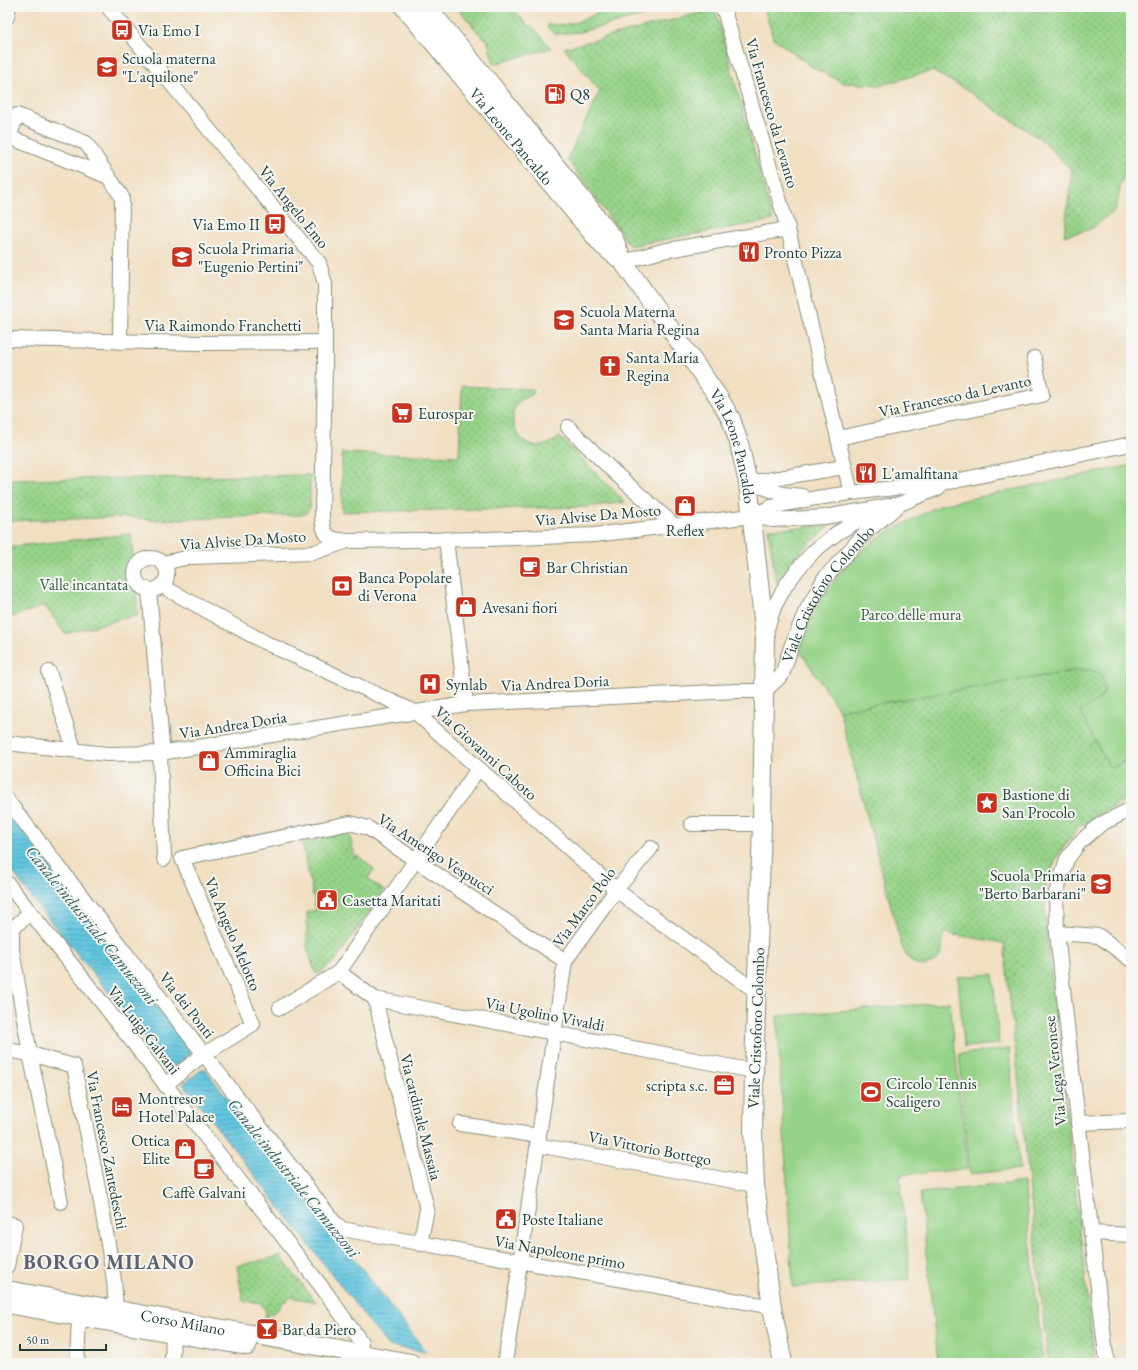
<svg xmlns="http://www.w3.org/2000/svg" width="1138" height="1370" viewBox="0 0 1138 1370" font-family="'EB Garamond',serif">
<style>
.grass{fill:url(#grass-dots);stroke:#5a885e}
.pitch{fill:#96d388;stroke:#5a885e}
.water{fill:url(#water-rules);stroke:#40828a}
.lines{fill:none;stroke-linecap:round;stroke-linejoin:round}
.minor-casing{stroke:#888e7b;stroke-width:16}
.major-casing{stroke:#888e7b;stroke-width:20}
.minor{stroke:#fff;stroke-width:14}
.major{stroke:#fff;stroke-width:18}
.labels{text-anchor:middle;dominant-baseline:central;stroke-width:4;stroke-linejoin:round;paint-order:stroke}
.poi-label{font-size:16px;fill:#1f3d34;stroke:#f6f6f2;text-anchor:start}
.street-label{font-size:16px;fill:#1f3d34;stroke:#f6f6f2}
.park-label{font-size:16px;fill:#375b45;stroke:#f6f6f2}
.water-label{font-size:17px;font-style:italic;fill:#305f5f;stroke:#f6f6f2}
.district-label{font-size:20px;font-weight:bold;letter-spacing:1px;fill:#5f6270;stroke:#f6f6f2}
</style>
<defs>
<pattern id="grass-dots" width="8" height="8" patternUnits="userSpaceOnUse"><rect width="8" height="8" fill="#96d388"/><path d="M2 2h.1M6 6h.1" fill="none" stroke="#7aac70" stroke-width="1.8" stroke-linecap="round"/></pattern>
<pattern id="water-rules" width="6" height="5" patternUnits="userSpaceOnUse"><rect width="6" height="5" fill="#62c6e0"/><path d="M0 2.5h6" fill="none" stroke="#50a2b6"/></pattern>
</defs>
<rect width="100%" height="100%" fill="#f6f6f2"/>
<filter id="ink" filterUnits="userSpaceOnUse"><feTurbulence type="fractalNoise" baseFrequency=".025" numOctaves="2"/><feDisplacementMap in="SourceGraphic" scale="8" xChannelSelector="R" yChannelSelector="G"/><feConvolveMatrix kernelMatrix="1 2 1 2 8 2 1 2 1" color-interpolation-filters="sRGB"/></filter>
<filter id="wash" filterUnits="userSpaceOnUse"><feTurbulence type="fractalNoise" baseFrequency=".012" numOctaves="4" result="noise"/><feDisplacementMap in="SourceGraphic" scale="16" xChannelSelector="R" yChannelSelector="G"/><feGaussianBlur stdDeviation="0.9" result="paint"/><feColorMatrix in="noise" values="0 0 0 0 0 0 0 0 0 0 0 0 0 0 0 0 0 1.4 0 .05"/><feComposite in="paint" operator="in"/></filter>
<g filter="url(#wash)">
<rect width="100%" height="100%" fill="#f1dfc2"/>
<path class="grass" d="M 457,7 L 512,7 L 528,26 L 532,26 L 551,48 L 494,64 L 487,39 L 481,36 Z
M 606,7 L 679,7 L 580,32 L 556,34 L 547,28 L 548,25 C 553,24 558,25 563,25 C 579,23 593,16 606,7 Z
M 764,7 L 1131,7 L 1131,151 L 1121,184 L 1116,210 L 1091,229 L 1064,236 L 1072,171 L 1043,141 L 960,86 L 932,71 L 880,85 L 844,83 L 812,67 L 773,38 Z
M 715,9 L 773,220 L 630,246 L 567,159 L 600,91 L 564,48 Z
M 462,386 L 533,389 L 533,394 C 529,396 523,398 520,401 C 503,417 519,447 540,446 C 548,445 554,441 560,437 L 625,502 L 586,507 L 342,512 L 342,453 L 459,456 Z
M 310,475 L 310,508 L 305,514 L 300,515 L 152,520 L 133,517 L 7,521 L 7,480 Z
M 830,526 L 798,553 L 776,582 L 768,529 Z
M 131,534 L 138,615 L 65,634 L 45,606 L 7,618 L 7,547 Z
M 1085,669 L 1097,671 C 1105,678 1107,690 1100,698 L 1110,768 L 1131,759 L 1131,796 L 1078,827 L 1057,857 L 1046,884 L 1045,920 L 1095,1363 L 1048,1363 L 1004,943 L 943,933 C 942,940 944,951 939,958 C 937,961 932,963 928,965 C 913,969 906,957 901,944 L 839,710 Z
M 349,832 L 355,857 L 358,856 L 374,869 L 368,879 L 384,891 L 335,961 L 318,974 L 315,972 L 307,947 L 307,912 L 316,910 L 302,843 Z
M 280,1256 L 316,1302 L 291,1297 L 281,1304 L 280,1307 L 265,1319 L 266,1312 L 261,1303 L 243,1301 L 237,1266 Z"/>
<path class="pitch" d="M 1131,465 L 1131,759 L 1110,768 L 1080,712 C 1087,707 1098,702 1103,695 C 1105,691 1104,686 1103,682 C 1101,670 1090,669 1079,670 L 839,710 L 798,648 L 821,599 L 849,562 L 877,538 L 940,505 Z
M 993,974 L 999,1044 L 964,1047 L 958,977 Z
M 950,1002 L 968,1169 L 900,1175 L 910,1279 L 793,1287 L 777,1016 Z
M 1009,1049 L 1020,1169 L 970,1174 L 959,1054 Z
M 1024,1182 L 1043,1363 L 938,1363 L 920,1193 Z"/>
<path class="water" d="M 7,810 L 192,1053 L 171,1069 L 39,907 L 7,864 Z
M 204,1068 L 336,1235 L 426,1352 L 388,1346 L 183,1084 Z"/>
</g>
<g filter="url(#ink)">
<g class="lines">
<g class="minor-casing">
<g id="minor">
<path d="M 108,7 L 319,263 L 325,284 L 325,364 L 322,516 C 323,536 327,539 347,541 L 488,539 L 594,535 L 752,516 L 773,520 L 825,517 L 900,504"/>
<path d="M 723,7 L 788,229 L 851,493"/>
<path d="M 7,17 L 9,7"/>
<path d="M 109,177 L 9,137 L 17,115 L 86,143 L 122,197 L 120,342"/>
<path d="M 623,262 L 662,251 L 788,229"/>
<path d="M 7,339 L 199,343 L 325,342"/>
<path d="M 568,427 L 615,473 L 674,525"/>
<path d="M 838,438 L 1042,395 L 1034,358"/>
<path d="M 748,483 L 844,467"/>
<path d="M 751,483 L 783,494 L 802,496"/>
<path d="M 752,516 L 771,507 L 816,498 L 851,493 L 955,481 L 1131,444"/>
<path d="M 446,539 L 466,704"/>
<circle cx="151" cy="574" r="16"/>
<path d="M 163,563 L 190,557 L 312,553 L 345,542"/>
<path d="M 163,584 L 169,590 L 266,643 L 415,712 L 616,890 L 757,992"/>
<path d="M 149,589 L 162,745 L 160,753 L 164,859"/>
<path d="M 766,632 L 774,607 L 786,585 L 797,570 L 814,551 L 837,533 L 854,523 L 938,488"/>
<path d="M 49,672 L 74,749"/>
<path id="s1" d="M 7,743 L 107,754 L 160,753 L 466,704 L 736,691 L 765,691 L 782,675 L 791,647 L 805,613 L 824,579 L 866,532 L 900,504"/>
<path d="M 7,800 L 334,1222 L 342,1229 L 772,1307"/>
<path d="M 692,824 L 762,824"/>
<path d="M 7,883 L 107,1009 L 327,1294 L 361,1342 L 358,1363"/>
<path d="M 30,913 L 12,929 L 12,950 L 30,1054 L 61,1202"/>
<path d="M 1057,933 L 1099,936 L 1131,960"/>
<path d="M 339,972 L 375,999 L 754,1071"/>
<path d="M 375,999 L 427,1209 L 420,1244"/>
<path d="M 280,1008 L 339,972 L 478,769"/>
<path d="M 7,1050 L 30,1054 L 74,1066 L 101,1203 L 114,1280 L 116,1309"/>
<path d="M 165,1085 L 200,1057 L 253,1024 L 182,858 L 350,823 L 368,828 L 565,961"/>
<path d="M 1078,1123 L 1131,1121"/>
<path d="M 460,1124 L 539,1136"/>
<path d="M 537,1145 L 755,1185"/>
<path d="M 7,1223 L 15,1225 L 7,1266"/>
<path d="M 1091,1233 L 1131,1235"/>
<path d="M 77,1363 L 79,1317"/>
<path d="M 172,1363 L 173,1333"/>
<path d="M 505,1363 L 565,961 L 616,890 L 651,848"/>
<path d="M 1107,1363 L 1070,1053 L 1057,933 L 1056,893 L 1067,859 L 1079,843 L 1101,824 L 1131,809"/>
</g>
</g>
<g class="major-casing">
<g id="major">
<path id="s2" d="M 404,7 L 603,246 L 622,261"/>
<path id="s3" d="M 427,7 L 489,82 L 614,239 L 623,262 L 719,398 L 731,419 L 739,443 L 748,483 L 765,637 L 762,824 L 754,1071 L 753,1132 L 755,1185 L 772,1307 L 783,1363"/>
<path id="s4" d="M 7,1290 L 411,1363"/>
<path d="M 7,1304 L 247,1346"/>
</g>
</g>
<use href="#minor" class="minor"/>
<use href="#major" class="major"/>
</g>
</g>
<defs>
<g id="bus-square" transform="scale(1.15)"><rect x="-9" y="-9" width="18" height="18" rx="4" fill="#c8321e" stroke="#f6f6f2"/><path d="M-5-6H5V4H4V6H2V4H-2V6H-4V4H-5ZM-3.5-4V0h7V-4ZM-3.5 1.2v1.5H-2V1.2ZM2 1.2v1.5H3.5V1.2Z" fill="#fff"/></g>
<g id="school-square" transform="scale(1.15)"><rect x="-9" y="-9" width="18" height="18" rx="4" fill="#c8321e" stroke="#f6f6f2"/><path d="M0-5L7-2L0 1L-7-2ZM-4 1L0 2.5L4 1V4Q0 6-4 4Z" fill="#fff"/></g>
<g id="fuel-square" transform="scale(1.15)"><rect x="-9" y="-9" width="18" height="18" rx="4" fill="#c8321e" stroke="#f6f6f2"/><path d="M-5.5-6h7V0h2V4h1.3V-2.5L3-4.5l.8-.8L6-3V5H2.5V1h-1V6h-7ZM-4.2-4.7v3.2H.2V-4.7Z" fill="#fff"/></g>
<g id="restaurant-square" transform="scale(1.15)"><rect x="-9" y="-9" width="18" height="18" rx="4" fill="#c8321e" stroke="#f6f6f2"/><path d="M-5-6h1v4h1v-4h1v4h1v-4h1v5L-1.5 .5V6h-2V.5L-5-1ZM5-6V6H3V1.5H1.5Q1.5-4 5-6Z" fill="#fff"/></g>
<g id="church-square" transform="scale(1.15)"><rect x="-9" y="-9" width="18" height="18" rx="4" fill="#c8321e" stroke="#f6f6f2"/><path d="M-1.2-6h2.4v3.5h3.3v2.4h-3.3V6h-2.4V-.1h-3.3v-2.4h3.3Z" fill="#fff"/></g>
<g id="supermarket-square" transform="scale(1.15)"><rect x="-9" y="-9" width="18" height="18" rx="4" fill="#c8321e" stroke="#f6f6f2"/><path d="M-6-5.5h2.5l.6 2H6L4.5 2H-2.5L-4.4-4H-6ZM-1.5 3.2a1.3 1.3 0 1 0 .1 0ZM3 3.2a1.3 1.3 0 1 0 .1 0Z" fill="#fff"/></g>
<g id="shop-square" transform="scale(1.15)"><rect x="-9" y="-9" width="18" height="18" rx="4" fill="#c8321e" stroke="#f6f6f2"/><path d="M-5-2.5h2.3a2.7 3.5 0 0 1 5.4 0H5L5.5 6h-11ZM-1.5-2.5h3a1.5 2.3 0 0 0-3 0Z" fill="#fff"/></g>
<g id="cafe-square" transform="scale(1.15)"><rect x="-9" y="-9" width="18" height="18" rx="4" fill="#c8321e" stroke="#f6f6f2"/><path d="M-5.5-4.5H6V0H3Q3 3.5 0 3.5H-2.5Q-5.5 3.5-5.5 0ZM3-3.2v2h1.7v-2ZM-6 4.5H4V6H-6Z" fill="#fff"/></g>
<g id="bank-square" transform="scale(1.15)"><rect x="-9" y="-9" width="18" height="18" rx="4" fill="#c8321e" stroke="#f6f6f2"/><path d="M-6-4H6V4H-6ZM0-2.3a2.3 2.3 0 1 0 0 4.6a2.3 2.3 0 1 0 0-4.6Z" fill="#fff"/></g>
<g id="hospital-square" transform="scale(1.15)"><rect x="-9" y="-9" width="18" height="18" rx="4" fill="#c8321e" stroke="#f6f6f2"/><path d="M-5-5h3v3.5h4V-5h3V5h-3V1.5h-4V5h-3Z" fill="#fff"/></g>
<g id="sight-square" transform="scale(1.15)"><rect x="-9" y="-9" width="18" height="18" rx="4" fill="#c8321e" stroke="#f6f6f2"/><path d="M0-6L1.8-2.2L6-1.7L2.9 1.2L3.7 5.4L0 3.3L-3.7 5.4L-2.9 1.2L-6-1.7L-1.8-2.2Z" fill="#fff"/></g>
<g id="civic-square" transform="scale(1.15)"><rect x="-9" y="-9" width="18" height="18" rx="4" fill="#c8321e" stroke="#f6f6f2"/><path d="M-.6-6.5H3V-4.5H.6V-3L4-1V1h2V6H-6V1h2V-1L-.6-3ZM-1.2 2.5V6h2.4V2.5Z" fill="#fff"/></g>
<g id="office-square" transform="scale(1.15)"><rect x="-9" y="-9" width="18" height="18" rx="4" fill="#c8321e" stroke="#f6f6f2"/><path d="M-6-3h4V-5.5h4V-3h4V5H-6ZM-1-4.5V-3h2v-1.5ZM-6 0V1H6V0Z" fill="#fff"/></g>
<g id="stadium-square" transform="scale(1.15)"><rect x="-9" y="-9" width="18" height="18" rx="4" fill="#c8321e" stroke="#f6f6f2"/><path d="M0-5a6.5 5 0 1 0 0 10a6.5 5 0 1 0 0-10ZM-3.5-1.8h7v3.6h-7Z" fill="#fff"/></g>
<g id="hotel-square" transform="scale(1.15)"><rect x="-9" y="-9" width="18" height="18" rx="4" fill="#c8321e" stroke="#f6f6f2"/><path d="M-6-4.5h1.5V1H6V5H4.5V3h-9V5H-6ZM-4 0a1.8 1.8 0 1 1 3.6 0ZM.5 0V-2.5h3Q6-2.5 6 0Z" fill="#fff"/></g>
<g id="bar-square" transform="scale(1.15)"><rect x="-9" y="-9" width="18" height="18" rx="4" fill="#c8321e" stroke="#f6f6f2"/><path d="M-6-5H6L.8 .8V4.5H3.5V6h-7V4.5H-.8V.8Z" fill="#fff"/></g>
</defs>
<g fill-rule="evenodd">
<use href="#bus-square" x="122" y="30"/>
<use href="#school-square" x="107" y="67"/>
<use href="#fuel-square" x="555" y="94"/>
<use href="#bus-square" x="275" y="224"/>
<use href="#restaurant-square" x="749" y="252"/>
<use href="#school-square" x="182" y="257"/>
<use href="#school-square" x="564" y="320"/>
<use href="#church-square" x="610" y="366"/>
<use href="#supermarket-square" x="402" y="413"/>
<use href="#restaurant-square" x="866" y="473"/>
<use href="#shop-square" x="685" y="506"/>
<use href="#cafe-square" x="530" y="567"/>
<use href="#bank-square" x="342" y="586"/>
<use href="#shop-square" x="466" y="607"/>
<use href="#hospital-square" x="430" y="684"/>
<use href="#shop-square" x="209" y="761"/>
<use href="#sight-square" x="987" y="803"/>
<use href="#school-square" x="1101" y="884"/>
<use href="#civic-square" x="327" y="900"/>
<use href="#office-square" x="724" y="1085"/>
<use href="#stadium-square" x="871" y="1092"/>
<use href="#hotel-square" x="122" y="1107"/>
<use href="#shop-square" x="185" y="1149"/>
<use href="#cafe-square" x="204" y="1169"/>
<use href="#civic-square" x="506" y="1219"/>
<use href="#bar-square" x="267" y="1329"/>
</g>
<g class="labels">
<g class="poi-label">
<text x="138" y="30">Via Emo I</text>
<text x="122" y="58">Scuola materna<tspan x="122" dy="18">"L'aquilone"</tspan></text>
<text x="570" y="94">Q8</text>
<text x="260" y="224" text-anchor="end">Via Emo II</text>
<text x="198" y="248">Scuola Primaria<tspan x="198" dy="18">"Eugenio Pertini"</tspan></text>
<text x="764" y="252">Pronto Pizza</text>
<text x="580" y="311">Scuola Materna<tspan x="580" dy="18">Santa Maria Regina</tspan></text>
<text x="626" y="357">Santa Maria<tspan x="626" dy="18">Regina</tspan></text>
<text x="418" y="413">Eurospar</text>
<text x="882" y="473">L'amalfitana</text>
<text x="685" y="530" text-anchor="middle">Reflex</text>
<text x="546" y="567">Bar Christian</text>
<text x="358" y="577">Banca Popolare<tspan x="358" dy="18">di Verona</tspan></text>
<text x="482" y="607">Avesani fiori</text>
<text x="446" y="684">Synlab</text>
<text x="224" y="752">Ammiraglia<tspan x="224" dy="18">Officina Bici</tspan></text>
<text x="1002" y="794">Bastione di<tspan x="1002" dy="18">San Procolo</tspan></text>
<text x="1086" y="875" text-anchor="end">Scuola Primaria<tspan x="1086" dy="18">"Berto Barbarani"</tspan></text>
<text x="342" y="900">Casetta Maritati</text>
<text x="886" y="1083">Circolo Tennis<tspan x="886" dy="18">Scaligero</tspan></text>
<text x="708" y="1085" text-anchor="end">scripta s.c.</text>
<text x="138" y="1098">Montresor<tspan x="138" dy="18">Hotel Palace</tspan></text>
<text x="170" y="1140" text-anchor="end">Ottica<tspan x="170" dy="18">Elite</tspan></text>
<text x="204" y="1192" text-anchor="middle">Caffè Galvani</text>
<text x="522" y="1219">Poste Italiane</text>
<text x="282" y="1329">Bar da Piero</text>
</g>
<g class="street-label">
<text transform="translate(772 113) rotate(74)">Via Francesco da Levanto</text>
<text stroke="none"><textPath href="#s2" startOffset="168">Via Leone Pancaldo</textPath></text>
<text transform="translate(294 207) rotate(51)">Via Angelo Emo</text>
<text x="223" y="325">Via Raimondo Franchetti</text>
<text transform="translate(955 396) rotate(-12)">Via Francesco da Levanto</text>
<text stroke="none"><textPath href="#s3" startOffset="540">Via Leone Pancaldo</textPath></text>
<text transform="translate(598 515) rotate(-5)">Via Alvise Da Mosto</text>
<text transform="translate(243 540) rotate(-4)">Via Alvise Da Mosto</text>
<text stroke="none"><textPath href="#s1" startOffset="881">Viale Cristoforo Colombo</textPath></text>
<text transform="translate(555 683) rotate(-3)">Via Andrea Doria</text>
<text transform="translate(233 725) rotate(-9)">Via Andrea Doria</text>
<text transform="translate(486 753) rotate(42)">Via Giovanni Caboto</text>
<text transform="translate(436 854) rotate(33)">Via Amerigo Vespucci</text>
<text transform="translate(584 907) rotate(-54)">Via Marco Polo</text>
<text transform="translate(233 934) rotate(67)">Via Angelo Melotto</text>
<text transform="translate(187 1005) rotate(52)">Via dei Ponti</text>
<text transform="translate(545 1014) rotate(11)">Via Ugolino Vivaldi</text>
<text transform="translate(756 1028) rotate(-88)">Viale Cristoforo Colombo</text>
<text transform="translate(144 1030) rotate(52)">Via Luigi Galvani</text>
<text transform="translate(1055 1071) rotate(-96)">Via Lega Veronese</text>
<text transform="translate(421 1117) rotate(76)">Via cardinale Massaia</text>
<text transform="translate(650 1148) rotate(11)">Via Vittorio Bottego</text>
<text transform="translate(107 1150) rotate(79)">Via Francesco Zantedeschi</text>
<text transform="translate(560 1252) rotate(10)">Via Napoleone primo</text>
<text stroke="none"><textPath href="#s4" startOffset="179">Corso Milano</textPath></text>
</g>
<g class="park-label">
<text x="84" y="584">Valle incantata</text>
<text x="911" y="614">Parco delle mura</text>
</g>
<g class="water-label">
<text transform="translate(92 925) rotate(51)">Canale industriale Camuzzoni</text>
<text transform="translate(294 1178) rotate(51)">Canale industriale Camuzzoni</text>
</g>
<g class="district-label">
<text x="109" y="1262">BORGO MILANO</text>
</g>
</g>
<rect width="1138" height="1370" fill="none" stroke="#f6f6f2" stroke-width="24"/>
<path d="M20 1344v6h86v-6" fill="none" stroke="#1f3d34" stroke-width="2"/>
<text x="26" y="1344" font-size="12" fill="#1f3d34" stroke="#f6f6f2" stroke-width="3" paint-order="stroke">50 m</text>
</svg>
